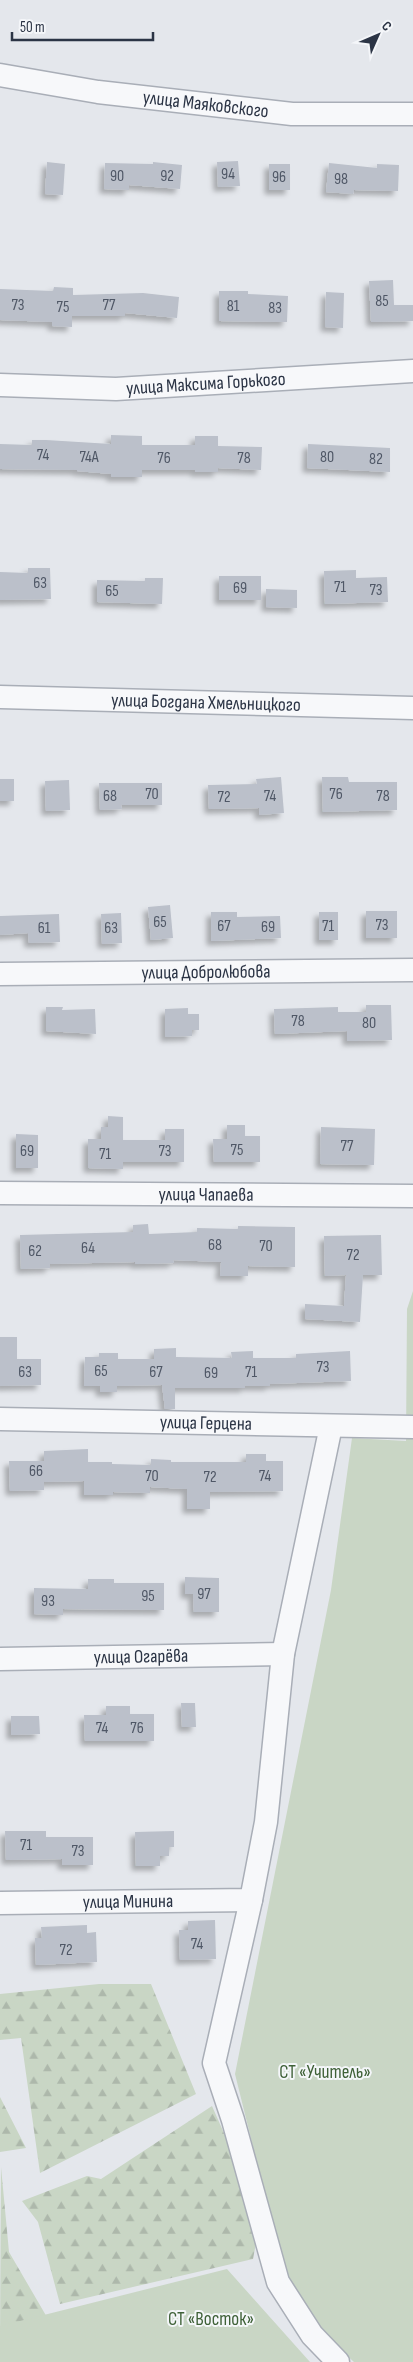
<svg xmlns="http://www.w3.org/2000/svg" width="413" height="2362" viewBox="0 0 413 2362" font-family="'Sofia Sans Condensed',sans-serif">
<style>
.forest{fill:url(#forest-firs)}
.garden{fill:#c9d6c5}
.building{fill:#bbc0ca;filter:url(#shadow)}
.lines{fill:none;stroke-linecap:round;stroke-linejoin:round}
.minor-casing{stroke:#a9aeb7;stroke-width:25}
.minor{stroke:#f7f8fa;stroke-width:22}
.labels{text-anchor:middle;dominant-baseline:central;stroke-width:4;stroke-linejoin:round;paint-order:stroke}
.number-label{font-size:16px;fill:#4f5766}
.street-label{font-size:19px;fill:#2b3445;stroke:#f4f6f9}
.park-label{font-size:19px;fill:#3f6138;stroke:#f4f6f9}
</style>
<defs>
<pattern id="forest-firs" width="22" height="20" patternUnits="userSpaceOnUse" patternTransform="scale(1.25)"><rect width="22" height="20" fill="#c9d6c5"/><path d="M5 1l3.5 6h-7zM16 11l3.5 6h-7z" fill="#adb8ab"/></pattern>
<filter id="shadow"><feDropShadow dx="-4.5" dy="4.5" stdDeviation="2.5" flood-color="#0004"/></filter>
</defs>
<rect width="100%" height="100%" fill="#e4e7ec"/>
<path class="forest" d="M 99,1984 L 151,1984 L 196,2094 L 40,2173 L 21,2038 L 0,2040 L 0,1994 Z
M 0,2097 L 26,2148 L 0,2152 Z
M 212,2106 L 261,2217 L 253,2259 L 60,2304 L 38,2222 L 22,2201 L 87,2176 L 101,2179 Z
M 1,2167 L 9,2252 L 55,2331 L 0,2345 Z"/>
<path class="garden" d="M 413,1291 L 413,2362 L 354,2362 L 320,2331 L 284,2271 L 235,2074 L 331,1590 L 352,1438 L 406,1441 L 407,1309 Z
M 227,2269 L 310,2362 L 0,2362 L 0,2326 Z"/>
<path class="building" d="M 238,161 L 240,186 L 218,187 L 217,162 Z
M 47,162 L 65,164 L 63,195 L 45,194 Z
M 153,162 L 182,165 L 180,189 L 129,185 L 129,190 L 104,189 L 105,163 L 153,164 Z
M 329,163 L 377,168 L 377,164 L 399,165 L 398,191 L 354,190 L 353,194 L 326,192 Z
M 269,164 L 290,164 L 290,190 L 269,190 Z
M 393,280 L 394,305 L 413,305 L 413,321 L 371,322 L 369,281 Z
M 54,287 L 73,288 L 73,295 L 143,293 L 179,297 L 177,318 L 125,313 L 125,316 L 72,316 L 72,327 L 52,326 L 52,322 L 0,320 L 0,289 L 53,291 Z
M 219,291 L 248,291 L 248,294 L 288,296 L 287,322 L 219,321 Z
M 326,292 L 344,293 L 343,328 L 325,327 Z
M 111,435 L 142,436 L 142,445 L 195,445 L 195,436 L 218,436 L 218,446 L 262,447 L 261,470 L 218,468 L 218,472 L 195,472 L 195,470 L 142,470 L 142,477 L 111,477 L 111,474 L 77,471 L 77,470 L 0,469 L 0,444 L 32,445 L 32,440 L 46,440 L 111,444 Z
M 308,444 L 390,448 L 390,472 L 307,468 Z
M 28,568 L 50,568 L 51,599 L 0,600 L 0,572 L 28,573 Z
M 356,570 L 356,578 L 387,577 L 388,602 L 325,604 L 324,571 Z
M 219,576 L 261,576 L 261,600 L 219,600 Z
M 145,578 L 163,578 L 162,604 L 97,602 L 97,580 L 145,581 Z
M 266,589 L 297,590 L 297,608 L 266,607 Z
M 281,777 L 284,813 L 259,815 L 259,808 L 209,809 L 208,785 L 257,784 L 256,779 Z
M 322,777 L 348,777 L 349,782 L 397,782 L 397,810 L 323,812 Z
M 0,779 L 14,779 L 14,801 L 0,801 Z
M 69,780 L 70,810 L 46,811 L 45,781 Z
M 99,783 L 162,783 L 162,805 L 121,805 L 122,809 L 100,810 Z
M 170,905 L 173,938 L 151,940 L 148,907 Z
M 366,911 L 397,911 L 397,938 L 366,938 Z
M 211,912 L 237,912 L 237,917 L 280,916 L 281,938 L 211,941 Z
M 319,912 L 338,912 L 338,940 L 319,940 Z
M 121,913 L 122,943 L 102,944 L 101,914 Z
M 59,914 L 60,942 L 29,943 L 28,933 L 0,935 L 0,916 Z
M 366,1005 L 391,1005 L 392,1040 L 347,1041 L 347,1031 L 275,1034 L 274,1009 L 338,1007 L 338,1012 L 366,1012 Z
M 46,1007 L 63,1007 L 62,1010 L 95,1009 L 96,1034 L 46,1031 Z
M 188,1008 L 188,1014 L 199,1014 L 199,1030 L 192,1030 L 192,1036 L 165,1037 L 165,1009 Z
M 108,1116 L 123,1117 L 123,1140 L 165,1140 L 165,1129 L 184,1129 L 184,1162 L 123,1162 L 123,1169 L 88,1168 L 88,1139 L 101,1139 L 101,1127 L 108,1127 Z
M 227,1125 L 245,1125 L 245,1136 L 260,1136 L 260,1162 L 214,1162 L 213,1139 L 227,1139 Z
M 321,1127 L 375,1129 L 374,1165 L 320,1164 Z
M 16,1134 L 38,1135 L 38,1168 L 16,1168 Z
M 148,1224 L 149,1234 L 197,1232 L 197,1228 L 238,1229 L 238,1226 L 295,1227 L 295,1267 L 248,1266 L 248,1276 L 220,1276 L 221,1262 L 173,1260 L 174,1263 L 135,1264 L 135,1262 L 50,1264 L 50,1268 L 21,1269 L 20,1235 L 133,1232 L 133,1225 Z
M 381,1235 L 382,1275 L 363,1275 L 360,1322 L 305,1319 L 305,1304 L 344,1306 L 346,1275 L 325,1276 L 324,1236 Z
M 0,1337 L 17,1337 L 17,1359 L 41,1359 L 41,1385 L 0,1386 Z
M 176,1348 L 176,1357 L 232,1358 L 231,1352 L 253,1351 L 253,1358 L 296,1358 L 296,1354 L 350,1351 L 351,1381 L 270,1384 L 270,1386 L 245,1386 L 245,1388 L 175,1388 L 175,1409 L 165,1409 L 162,1385 L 117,1386 L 117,1392 L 100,1392 L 100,1386 L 84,1386 L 85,1357 L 99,1357 L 99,1353 L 118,1353 L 118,1359 L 154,1359 L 154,1349 Z
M 88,1449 L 88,1462 L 112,1462 L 112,1464 L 151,1465 L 151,1459 L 171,1460 L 171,1462 L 246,1462 L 246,1454 L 266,1454 L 266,1461 L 283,1461 L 283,1491 L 210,1492 L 210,1509 L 187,1509 L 187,1489 L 150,1487 L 150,1493 L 113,1492 L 113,1495 L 84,1495 L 84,1481 L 44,1482 L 44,1490 L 10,1491 L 9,1461 L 44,1461 L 44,1451 Z
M 185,1577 L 219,1578 L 219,1612 L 194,1612 L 193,1594 L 185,1594 Z
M 88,1579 L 114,1579 L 114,1583 L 164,1583 L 164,1610 L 63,1609 L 63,1615 L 34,1614 L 34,1588 L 88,1589 Z
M 181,1703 L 195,1703 L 196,1727 L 182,1727 Z
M 106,1706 L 130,1706 L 130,1714 L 154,1714 L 154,1741 L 85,1741 L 84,1715 L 106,1715 Z
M 11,1716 L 39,1716 L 40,1734 L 11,1735 Z
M 5,1831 L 46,1831 L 46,1837 L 93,1837 L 93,1865 L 62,1865 L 62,1859 L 6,1860 Z
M 174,1831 L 174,1847 L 169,1847 L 169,1856 L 160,1856 L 160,1866 L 136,1866 L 135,1832 Z
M 215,1920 L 216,1959 L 180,1960 L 179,1930 L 188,1930 L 188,1921 Z
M 87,1925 L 87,1933 L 96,1932 L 97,1962 L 36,1965 L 35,1938 L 42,1938 L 41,1927 Z"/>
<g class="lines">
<g class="minor-casing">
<g id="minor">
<path id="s1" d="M 0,75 L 98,92 L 292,114 L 413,114"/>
<path id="s2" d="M 0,385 L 116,389 L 413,371"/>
<path id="s3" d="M 0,697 L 413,708"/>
<path id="s4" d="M 0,974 L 413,970"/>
<path id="s5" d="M 0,1193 L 413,1196"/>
<path id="s6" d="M 0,1419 L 413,1427"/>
<path id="s7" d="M 0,1659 L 283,1654"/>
<path d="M 251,1900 L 214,2063 L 233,2120 L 278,2282 L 312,2335 L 338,2362"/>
<path id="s8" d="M 0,1903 L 251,1900 L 266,1822 L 283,1654 L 331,1426"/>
</g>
</g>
<use href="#minor" class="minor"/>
</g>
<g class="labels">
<g class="number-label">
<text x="228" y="174">94</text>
<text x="117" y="176">90</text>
<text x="167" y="176">92</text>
<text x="279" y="177">96</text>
<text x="341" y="179">98</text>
<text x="382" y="301">85</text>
<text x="18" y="305">73</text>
<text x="109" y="305">77</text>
<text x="233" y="306">81</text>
<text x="63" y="307">75</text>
<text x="275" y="308">83</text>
<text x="43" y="455">74</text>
<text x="89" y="457">74А</text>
<text x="327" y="457">80</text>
<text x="164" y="458">76</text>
<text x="244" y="458">78</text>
<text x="376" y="459">82</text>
<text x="40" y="583">63</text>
<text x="340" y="587">71</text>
<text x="240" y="588">69</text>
<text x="376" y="590">73</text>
<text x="112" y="591">65</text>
<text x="152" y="794">70</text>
<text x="336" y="794">76</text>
<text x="110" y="796">68</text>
<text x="270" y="796">74</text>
<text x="383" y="796">78</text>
<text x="224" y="797">72</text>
<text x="160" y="922">65</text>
<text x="382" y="925">73</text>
<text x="224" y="926">67</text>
<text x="328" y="926">71</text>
<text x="268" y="927">69</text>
<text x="44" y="928">61</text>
<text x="111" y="928">63</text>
<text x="298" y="1021">78</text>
<text x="369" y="1023">80</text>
<text x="347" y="1146">77</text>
<text x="237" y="1150">75</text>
<text x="27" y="1151">69</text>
<text x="165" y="1151">73</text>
<text x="105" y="1154">71</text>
<text x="215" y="1245">68</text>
<text x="266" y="1246">70</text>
<text x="88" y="1248">64</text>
<text x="35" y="1251">62</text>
<text x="353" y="1255">72</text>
<text x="323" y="1367">73</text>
<text x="101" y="1371">65</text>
<text x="25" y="1372">63</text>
<text x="156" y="1372">67</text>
<text x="251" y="1372">71</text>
<text x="211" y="1373">69</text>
<text x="36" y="1471">66</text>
<text x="152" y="1476">70</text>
<text x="265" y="1476">74</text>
<text x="210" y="1477">72</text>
<text x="204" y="1594">97</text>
<text x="148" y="1596">95</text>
<text x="48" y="1601">93</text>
<text x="102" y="1728">74</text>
<text x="137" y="1728">76</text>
<text x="26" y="1845">71</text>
<text x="78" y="1851">73</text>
<text x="197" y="1944">74</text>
<text x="66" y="1950">72</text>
</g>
<g class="street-label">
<text stroke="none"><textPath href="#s1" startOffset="208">улица Маяковского</textPath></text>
<text stroke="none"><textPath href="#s2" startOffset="206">улица Максима Горького</textPath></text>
<text stroke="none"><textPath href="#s3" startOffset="206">улица Богдана Хмельницкого</textPath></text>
<text stroke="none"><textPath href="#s4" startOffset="206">улица Добролюбова</textPath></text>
<text stroke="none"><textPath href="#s5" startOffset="206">улица Чапаева</textPath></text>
<text stroke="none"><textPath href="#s6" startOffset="206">улица Герцена</textPath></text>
<text stroke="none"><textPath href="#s7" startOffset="141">улица Огарёва</textPath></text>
<text stroke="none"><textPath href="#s8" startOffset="128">улица Минина</textPath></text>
</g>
<g class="park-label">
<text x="325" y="2072">СТ «Учитель»</text>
<text x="211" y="2319">СТ «Восток»</text>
</g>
</g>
<g transform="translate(378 35) rotate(45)" stroke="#f4f6f9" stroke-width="4" paint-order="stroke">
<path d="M0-4L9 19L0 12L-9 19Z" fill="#2b3445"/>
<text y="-8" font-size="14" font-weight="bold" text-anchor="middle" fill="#2b3445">С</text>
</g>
<path d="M12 32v8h141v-8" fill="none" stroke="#2b3445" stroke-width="2.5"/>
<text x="20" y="32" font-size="15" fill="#2b3445" stroke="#f4f6f9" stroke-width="4" paint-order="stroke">50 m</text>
</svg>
